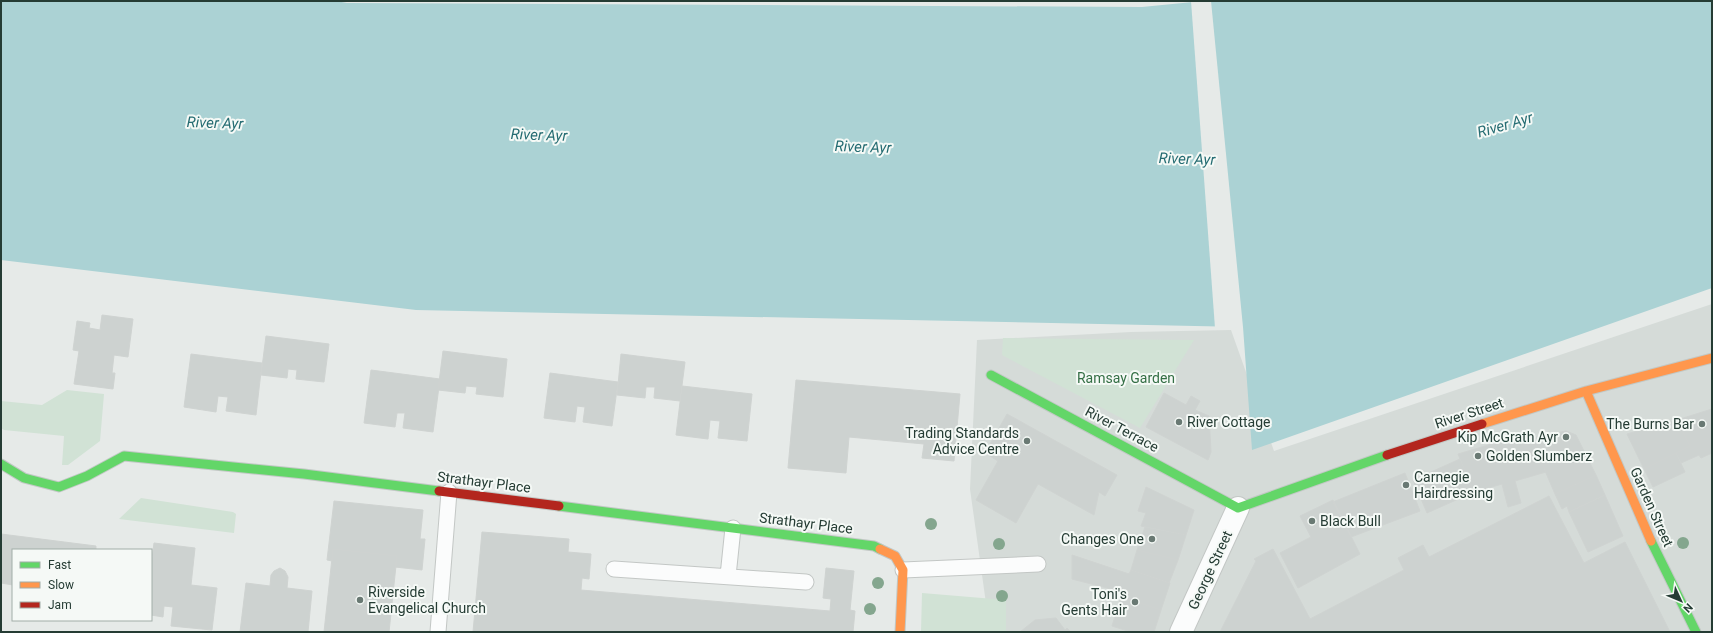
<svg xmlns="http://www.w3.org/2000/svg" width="1713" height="633" viewBox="0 0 1713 633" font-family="Roboto,sans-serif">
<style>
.built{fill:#d5dbd8}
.green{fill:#d1e2d5}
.water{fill:#abd2d4}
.pier{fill:#e6eae8}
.building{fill:#cdd2d0;stroke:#cfd3d1}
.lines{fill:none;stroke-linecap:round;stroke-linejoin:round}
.lane-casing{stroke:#c3c7c5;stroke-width:17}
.street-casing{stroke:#c3c7c5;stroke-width:24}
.fast-casing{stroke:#c2c8c5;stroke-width:11}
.slow-casing{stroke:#c2c8c5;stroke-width:11}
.jam-casing{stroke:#c2c8c5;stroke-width:11}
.lane{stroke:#fbfcfc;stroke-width:15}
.street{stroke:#fbfcfc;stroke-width:22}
.fast{stroke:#63d668;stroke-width:9}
.slow{stroke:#ff974d;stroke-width:9}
.jam{stroke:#b3261e;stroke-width:9}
.tree{fill:#84a68e}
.poi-dot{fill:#697973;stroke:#f5f9f6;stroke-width:1.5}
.labels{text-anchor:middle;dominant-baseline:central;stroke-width:4;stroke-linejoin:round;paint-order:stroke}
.park-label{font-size:14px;fill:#346f45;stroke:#f5f9f6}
.street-label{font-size:14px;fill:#253c34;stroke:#f5f9f6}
.poi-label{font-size:14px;fill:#253c34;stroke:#f5f9f6;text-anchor:start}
.water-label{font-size:15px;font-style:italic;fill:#256c72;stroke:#f5f9f6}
</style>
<rect width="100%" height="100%" fill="#e6eae8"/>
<path class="built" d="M 1712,304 L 1712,632 L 990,632 L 970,489 L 977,340 L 1131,332 L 1231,330 L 1274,451 Z"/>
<path class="green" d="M 1003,338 L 1194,340 L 1140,428 L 1002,355 Z
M 67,390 L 104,394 L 100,441 L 68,465 L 62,465 L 64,436 L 4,430 L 1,428 L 1,401 L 42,405 Z
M 141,498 L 233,512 L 236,514 L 234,533 L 119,519 Z
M 922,593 L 1006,600 L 1006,632 L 921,632 Z"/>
<path class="water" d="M 1,1 L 336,1 L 347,3 L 1142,7 L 1203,1 L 1712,1 L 1712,288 L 1252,450 L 1243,327 L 416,310 L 1,260 Z"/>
<path class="pier" d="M 1191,1 L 1211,1 L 1243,327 L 1215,328 Z"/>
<path class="building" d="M 102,315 L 133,319 L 128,357 L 114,355 L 112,373 L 115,373 L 113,389 L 74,384 L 79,351 L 73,350 L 77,321 L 90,323 L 89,328 L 100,330 Z
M 266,336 L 329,344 L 324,382 L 296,379 L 297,370 L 288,369 L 287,378 L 261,375 Z
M 443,351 L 507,359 L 503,397 L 476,394 L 477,387 L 466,386 L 465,393 L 438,390 Z
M 191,354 L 262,363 L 256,415 L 226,411 L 228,397 L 218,396 L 216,412 L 184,407 Z
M 621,354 L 685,362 L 680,401 L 654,398 L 655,387 L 646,387 L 645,398 L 617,395 Z
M 371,370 L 440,379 L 433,432 L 403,428 L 405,413 L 397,413 L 395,427 L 364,423 Z
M 550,373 L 618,382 L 612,426 L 583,422 L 585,407 L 577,406 L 575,422 L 544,418 Z
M 796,380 L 960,394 L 954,461 L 922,458 L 924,444 L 849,437 L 846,473 L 788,468 Z
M 682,386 L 752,394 L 747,441 L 718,438 L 720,421 L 710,420 L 708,439 L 676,435 Z
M 1164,393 L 1186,405 L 1191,396 L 1200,401 L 1195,410 L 1209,416 L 1211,452 L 1208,460 L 1146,427 Z
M 1712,409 L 1712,453 L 1701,458 L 1699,455 L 1681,463 L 1676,453 L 1690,446 L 1677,420 Z
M 1007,414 L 1117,475 L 1105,496 L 1099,492 L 1094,515 L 1038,484 L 1016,523 L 976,500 L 998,461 L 985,453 Z
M 1677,420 L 1690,446 L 1644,469 L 1627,434 Z
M 1566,431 L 1576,435 L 1596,475 L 1555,494 L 1531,438 Z
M 1529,433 L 1546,472 L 1515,481 L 1521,503 L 1508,507 L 1502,484 L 1474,492 L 1458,454 Z
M 1676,453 L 1685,472 L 1653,487 L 1644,469 Z
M 1460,459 L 1474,492 L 1427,513 L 1413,480 Z
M 1405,473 L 1420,511 L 1351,537 L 1333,502 Z
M 1596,475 L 1605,495 L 1569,512 L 1567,506 L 1562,509 L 1555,494 Z
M 1146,487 L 1194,510 L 1186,535 L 1141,526 L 1146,513 L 1138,511 Z
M 1605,495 L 1623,536 L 1588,552 L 1569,512 Z
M 1549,496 L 1584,563 L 1625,542 L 1670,632 L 1220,632 L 1256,561 L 1254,559 L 1273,549 L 1310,619 L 1404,570 L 1398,558 L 1423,545 L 1429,557 Z
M 1333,500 L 1360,554 L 1298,588 L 1280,553 L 1311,537 L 1300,516 Z
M 334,501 L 423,510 L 420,539 L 425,539 L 422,570 L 395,567 L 397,556 L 333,549 L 332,561 L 327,560 Z
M 1145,527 L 1186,535 L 1178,560 L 1137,550 Z
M 482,532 L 569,539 L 568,552 L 591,554 L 589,579 L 582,578 L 581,590 L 830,611 L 831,599 L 823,598 L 826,568 L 854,571 L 850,610 L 855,611 L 853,632 L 473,632 Z
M 1,534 L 96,546 L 96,550 L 13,550 L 13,585 L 1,583 Z
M 154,543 L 195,548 L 191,585 L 217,588 L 212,630 L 171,626 L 173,607 L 164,606 L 163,617 L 151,615 L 151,566 Z
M 333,549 L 397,556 L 389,632 L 324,632 Z
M 1137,550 L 1178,560 L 1169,583 L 1131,570 Z
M 1072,555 L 1129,574 L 1131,570 L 1170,583 L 1161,610 L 1121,597 L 1123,592 L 1072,579 Z
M 280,568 L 285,571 L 288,577 L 287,588 L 312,591 L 308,632 L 240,632 L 246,583 L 270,586 L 271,575 L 274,571 Z
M 1121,597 L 1161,610 L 1154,632 L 1131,632 L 1112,626 Z
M 1056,618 L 1065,630 L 1067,628 L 1071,632 L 1020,632 L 1035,620 Z"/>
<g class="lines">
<g class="lane-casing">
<path id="lane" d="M 614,569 L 806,582
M 903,570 L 1038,564
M 728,576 L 733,528
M 438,632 L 449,492"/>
</g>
<g class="street-casing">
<path id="street" d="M 1181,632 L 1238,508"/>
</g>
<g class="fast-casing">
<path id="fast" d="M 991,375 L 1238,508 L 1387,455
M 1,464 L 24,478 L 59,487 L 87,476 L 124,456 L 304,474 L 439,491
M 559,506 L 874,546 L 880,549
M 1651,541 L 1696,632"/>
</g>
<g class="slow-casing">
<path id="slow" d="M 1586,391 L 1651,541
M 1482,424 L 1586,391 L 1712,358
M 880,549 L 895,556 L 903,570 L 900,632"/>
</g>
<g class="jam-casing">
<path id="jam" d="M 1387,455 L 1482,424
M 439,491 L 559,506"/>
</g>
<use href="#lane" class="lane"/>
<use href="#street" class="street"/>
<use href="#fast" class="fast"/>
<use href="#slow" class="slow"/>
<use href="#jam" class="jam"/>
</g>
<g class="tree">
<circle cx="931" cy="524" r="6"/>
<circle cx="1683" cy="543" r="6"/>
<circle cx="999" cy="544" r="6"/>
<circle cx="878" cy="583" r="6"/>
<circle cx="1002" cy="596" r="6"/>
<circle cx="870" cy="609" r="6"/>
</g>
<g class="poi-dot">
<circle cx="1179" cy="422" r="4"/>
<circle cx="1702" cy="424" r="4"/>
<circle cx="1566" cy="437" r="4"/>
<circle cx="1027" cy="441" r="4"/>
<circle cx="1478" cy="456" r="4"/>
<circle cx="1406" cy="485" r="4"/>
<circle cx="1312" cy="521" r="4"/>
<circle cx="1152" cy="539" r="4"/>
<circle cx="360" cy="600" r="4"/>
<circle cx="1135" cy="602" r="4"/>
</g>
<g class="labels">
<g class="park-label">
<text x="1126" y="378">Ramsay Garden</text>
</g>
<g class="street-label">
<text transform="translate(1469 413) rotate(-18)">River Street</text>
<text transform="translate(1122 429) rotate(28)">River Terrace</text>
<text transform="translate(484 482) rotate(7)">Strathayr Place</text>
<text transform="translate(1652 507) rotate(66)">Garden Street</text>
<text transform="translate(806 523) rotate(7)">Strathayr Place</text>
<text transform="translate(1210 570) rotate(-65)">George Street</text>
</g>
<g class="poi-label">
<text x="1187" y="422">River Cottage</text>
<text x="1694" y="424" text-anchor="end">The Burns Bar</text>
<text x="1019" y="433" text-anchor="end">Trading Standards<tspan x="1019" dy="16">Advice Centre</tspan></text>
<text x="1558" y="437" text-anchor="end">Kip McGrath Ayr</text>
<text x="1486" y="456">Golden Slumberz</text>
<text x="1414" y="477">Carnegie<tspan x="1414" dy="16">Hairdressing</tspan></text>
<text x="1320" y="521">Black Bull</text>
<text x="1144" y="539" text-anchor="end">Changes One</text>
<text x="368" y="592">Riverside<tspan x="368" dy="16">Evangelical Church</tspan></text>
<text x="1127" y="594" text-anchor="end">Toni's<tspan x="1127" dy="16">Gents Hair</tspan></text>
</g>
<g class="water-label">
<text transform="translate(215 123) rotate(2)">River Ayr</text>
<text transform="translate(1505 125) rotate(-16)">River Ayr</text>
<text transform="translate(539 135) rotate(2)">River Ayr</text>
<text transform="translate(863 147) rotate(2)">River Ayr</text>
<text transform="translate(1187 159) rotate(2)">River Ayr</text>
</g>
</g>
<rect width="1713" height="633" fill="none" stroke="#253c34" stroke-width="4"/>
<rect x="12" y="549" width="140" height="72" fill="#f5f9f6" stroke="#a2ada8"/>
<rect x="20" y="562" width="20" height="6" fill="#63d668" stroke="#a2ada8"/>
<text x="48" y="569" font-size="12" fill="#253c34">Fast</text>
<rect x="20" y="582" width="20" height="6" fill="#ff974d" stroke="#a2ada8"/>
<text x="48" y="589" font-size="12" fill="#253c34">Slow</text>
<rect x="20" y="602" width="20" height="6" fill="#b3261e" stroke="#a2ada8"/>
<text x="48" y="609" font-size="12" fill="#253c34">Jam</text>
<g transform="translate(1681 601) rotate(134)" stroke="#f5f9f6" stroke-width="3" paint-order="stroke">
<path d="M0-3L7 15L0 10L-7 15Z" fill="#253c34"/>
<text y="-6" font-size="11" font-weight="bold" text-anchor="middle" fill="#253c34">N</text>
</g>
</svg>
